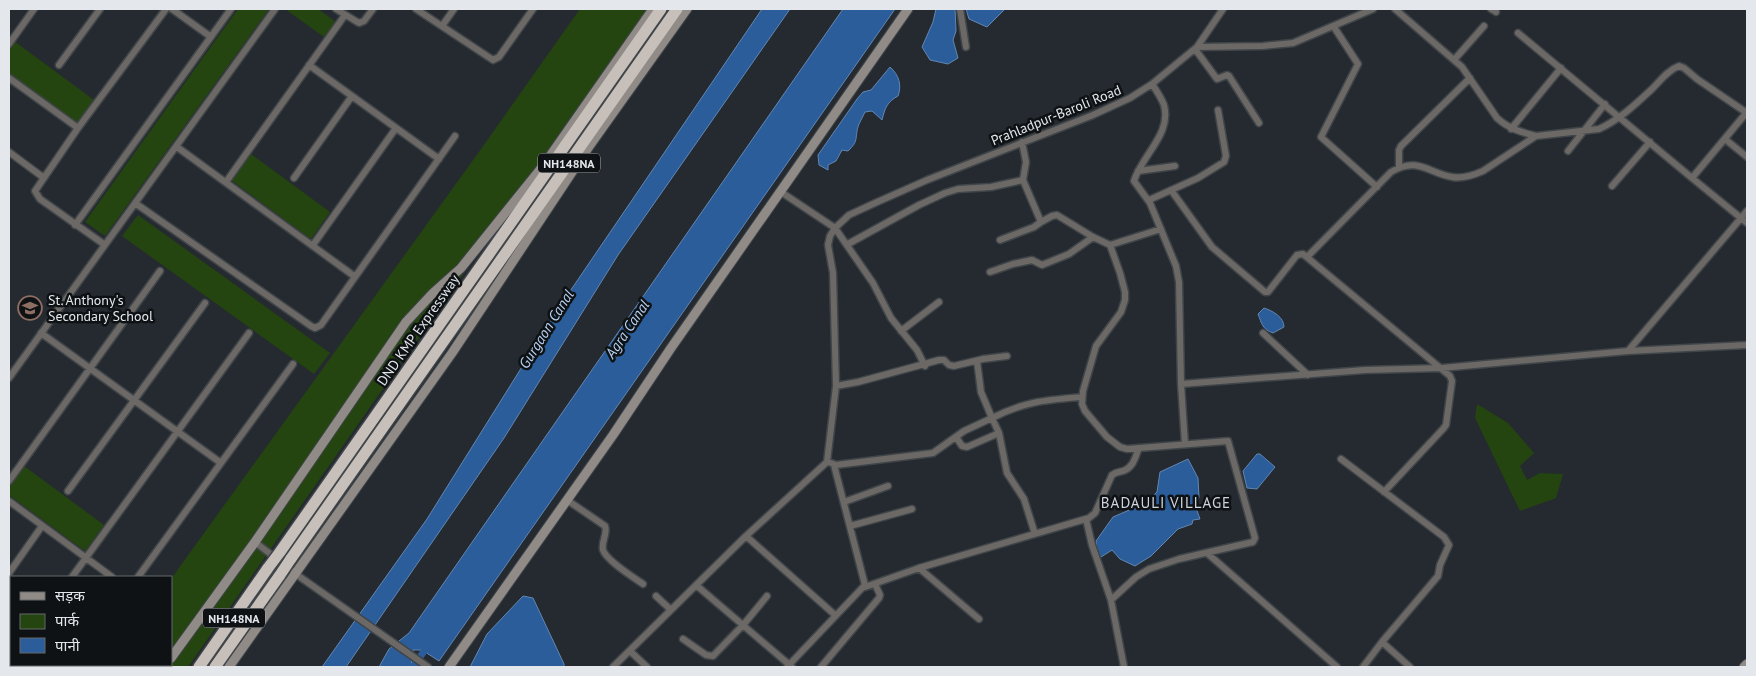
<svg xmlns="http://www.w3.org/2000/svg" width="1756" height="676" viewBox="0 0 1756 676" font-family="'PT Sans','Noto Sans Devanagari',sans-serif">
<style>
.green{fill:#254510}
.water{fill:#2b5d9a;stroke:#6287b3}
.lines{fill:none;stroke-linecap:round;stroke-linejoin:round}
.canal{stroke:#2b5d9a;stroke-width:7}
.street-casing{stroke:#3f4549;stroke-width:9}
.secondary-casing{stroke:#3f4549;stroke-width:11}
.highway-casing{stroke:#3f4549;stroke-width:14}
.street{stroke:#6b6865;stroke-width:6}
.secondary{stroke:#918b87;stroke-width:9}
.highway{stroke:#c7bfb9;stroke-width:11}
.highway-bridge-casing{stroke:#3f4549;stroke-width:14;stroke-linecap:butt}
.highway-bridge{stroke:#c7bfb9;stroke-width:11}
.labels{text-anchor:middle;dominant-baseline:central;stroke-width:5;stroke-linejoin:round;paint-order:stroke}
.shield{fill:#0f1214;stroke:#a4a8ab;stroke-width:1}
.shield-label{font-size:12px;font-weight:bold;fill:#e4e8ec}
.street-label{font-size:14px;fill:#e4e8ec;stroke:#0f1214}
.poi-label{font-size:14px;fill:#e4e8ec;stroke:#0f1214;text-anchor:start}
.water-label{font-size:15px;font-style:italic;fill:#b5d1f3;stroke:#0f1214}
.neighbourhood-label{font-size:15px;letter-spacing:1px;fill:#cdd5dc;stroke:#0f1214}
</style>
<rect width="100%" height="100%" fill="#242a2f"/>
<path class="green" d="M 238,9 L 269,9 L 105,236 L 85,222 Z
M 285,9 L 318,9 L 336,22 L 324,37 Z
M 580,9 L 649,9 L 188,667 L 108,667 L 109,665 L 171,665 L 171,579 L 476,156 Z
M 14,41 L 94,100 L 75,126 L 9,78 L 9,49 Z
M 251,154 L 330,212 L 311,239 L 231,180 Z
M 138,215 L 330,353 L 314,374 L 122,236 Z
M 1477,404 L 1508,423 L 1534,453 L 1520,466 L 1527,480 L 1540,473 L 1563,474 L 1556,498 L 1520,511 L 1475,418 Z
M 24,466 L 104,525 L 85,551 L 9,495 L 9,487 Z"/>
<path class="water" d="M 762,9 L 790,9 L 618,255 L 504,438 L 346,667 L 322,667 L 427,519 L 560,306 Z
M 843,9 L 895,9 L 439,661 L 422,650 L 413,650 L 411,667 L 379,667 L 389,649 L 409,633 Z
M 936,9 L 955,9 L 956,31 L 953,40 L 958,58 L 948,64 L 930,60 L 922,47 L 933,22 Z
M 966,9 L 1005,9 L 987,27 L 969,19 Z
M 890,67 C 899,75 902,85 898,96 C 887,102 885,108 882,120 L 872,111 L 865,112 C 863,116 861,120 859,124 C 854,137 860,140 848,151 L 842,150 L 836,161 L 828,165 L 828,170 L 819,165 L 818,155 L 857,99 L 863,92 L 871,90 Z
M 1264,308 C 1273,311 1284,317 1284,327 L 1273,333 C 1262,329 1262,324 1258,314 Z
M 1257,454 L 1260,454 L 1275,467 L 1257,489 L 1247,488 L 1243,471 Z
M 1188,459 L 1198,478 L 1199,497 L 1196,508 L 1200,519 L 1193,520 L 1192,524 L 1178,529 L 1151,556 L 1135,566 L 1120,559 L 1112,550 L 1098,559 L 1096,541 L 1113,517 L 1134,508 L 1139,509 L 1157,492 L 1160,472 Z
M 523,596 L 533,598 L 564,664 L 564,667 L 470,667 L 487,634 Z"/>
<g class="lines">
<path class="canal" d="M 413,667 L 429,644"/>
<g class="street-casing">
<path id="street" d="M 172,9 L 211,37
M 336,9 L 359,23 L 364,21 L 373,9
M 416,9 L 493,60 L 499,57 L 533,9
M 960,9 L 966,47
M 1395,9 L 1462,67 L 1497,118 C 1509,129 1521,132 1536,136
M 1491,9 L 1496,12
M 442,26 L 454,9
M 1334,27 L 1358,64 L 1321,137 L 1377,187
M 1518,33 L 1692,178 L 1747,112
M 9,44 L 34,9
M 1197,47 L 1223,9
M 1195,49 L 1217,79 L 1227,75 L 1229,76 L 1259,123
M 1454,60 L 1484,26
M 59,65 L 100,9
M 309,65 L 439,159
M 9,78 L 78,128
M 1152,84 C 1156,90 1161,97 1164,105 C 1172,134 1142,155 1134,181 L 1150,203 L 1176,266 L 1179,282 L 1181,384 L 1185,444
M 1511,129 L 1561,68
M 1725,139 L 1747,157
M 1022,142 L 1026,162 L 1023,180 L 1041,222 L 1052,216 L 1057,215 L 1093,237 L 1110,245
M 177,147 L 354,276
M 1568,151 L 1605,104
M 9,152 L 44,178
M 1399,167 L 1399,150 L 1401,146 L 1470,78
M 1138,171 L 1175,166
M 294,178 L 352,96
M 1692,178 L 1747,223
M 226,182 L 345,15
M 1612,186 L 1650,142
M 1171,190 L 1212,247 L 1265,292 L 1268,292 L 1297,255 L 1303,254 L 1450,376 L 1452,381 L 1446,425 L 1443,429 L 1384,492
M 781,192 L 835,228 L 849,215 L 875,203 L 927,180 L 1093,115 L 1130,98 L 1152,84 L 1197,47 L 1263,46 L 1293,43 L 1373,9
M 1149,200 L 1198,178 L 1224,162 L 1226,156 L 1218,110
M 135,203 L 311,326 L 315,328 L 321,325 L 455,136
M 75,225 L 231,9
M 1000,240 L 1034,227 L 1041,222
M 848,244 L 919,205 L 945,193 L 958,189 L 991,187 L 1023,180
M 105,245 L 40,199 L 35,191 L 78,128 L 166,9
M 313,245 L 396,128
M 1307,257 L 1391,172 C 1418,156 1428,173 1452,177 C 1463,179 1474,175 1483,171 L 1536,136 L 1599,129 C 1619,120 1636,104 1652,89 C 1660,81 1668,70 1679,66 L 1684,68 L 1697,79 L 1747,113
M 990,272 L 1013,264 L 1032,260 L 1042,265 L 1069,254 L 1093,237
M 901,331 L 939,302
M 41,333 L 221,463
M 1263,333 L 1308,375
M 1628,351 L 1747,211
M 9,378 L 275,9
M 1181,384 L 1365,370 L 1442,368 L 1628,351 L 1747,345
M 836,386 L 858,382 L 939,360 L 944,360 L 949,365 L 954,366 L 983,359 L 1007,356
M 999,433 L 1007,473 L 1024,499 L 1035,534
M 956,437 L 962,446 L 967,447 L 999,433 L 992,418 C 1026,401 1046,400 1082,397
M 1341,459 L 1444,537 L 1449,545 L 1440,565 L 1438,576 L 1382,642 L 1363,667
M 831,463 L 836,465 L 933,453 L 964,431 L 992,418 L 981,392 L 977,361
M 9,481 L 160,271
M 68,491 L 205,303
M 567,500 L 605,526 C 608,534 601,541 603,550 C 606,560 633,577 643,584
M 9,501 L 112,577
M 844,502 L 888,486
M 1086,519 L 1092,545 L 1111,600 L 1124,667
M 850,526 L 912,509
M 746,536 L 835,615
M 255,542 L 300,577 L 428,667
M 1207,553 L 1337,667
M 919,568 L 979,619
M 9,573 L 42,526
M 72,577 L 249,333
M 138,577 L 293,364
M 696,585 L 792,667
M 865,587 L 919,568 L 1089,518 L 1095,513 L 1112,475 C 1116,472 1119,472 1123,471 C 1134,467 1135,457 1139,448
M 656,596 L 671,610
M 1111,600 L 1136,577 L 1149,569 L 1179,559 L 1253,542 L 1255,538 L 1228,441 L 1127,449 L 1120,447 L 1107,437 L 1085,411 L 1082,404 L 1083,391 L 1096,346 L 1121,312 L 1125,300 L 1125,292 L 1120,273 L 1110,245 L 1161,229
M 683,639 L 706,655 L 713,656 L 744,624 L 767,596
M 1382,642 L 1410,667
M 630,651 L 647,667
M 9,665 L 11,661
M 72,667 L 74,665
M 613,667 L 746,536 L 827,462 L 836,386 L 833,273 L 828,245 L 830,236 L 835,228 L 873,283 L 891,318 L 917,350 L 925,366
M 787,667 L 865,585 L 834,465
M 821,667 L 879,598 L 880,595 L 875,584"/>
</g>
<g class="secondary-casing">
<path id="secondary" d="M 171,658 L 255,542 L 406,322 L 433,293 L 461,268 L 543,166 L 653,9
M 165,667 L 166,665
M 229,667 L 452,353 L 588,148 L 687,9
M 449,667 L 613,435 L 671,348 L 908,9
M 1744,667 L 1747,664"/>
</g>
<g class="highway-casing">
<path id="highway" d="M 280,552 L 661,9
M 290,560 L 677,9
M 199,667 L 268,568
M 215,667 L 280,575"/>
</g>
<use href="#street" class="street"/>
<use href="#secondary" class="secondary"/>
<use href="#highway" class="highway"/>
<g class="highway-bridge-casing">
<path id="highway-bridge" d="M 268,568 L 280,552
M 280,575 L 290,560"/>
</g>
<use href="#highway-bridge" class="highway-bridge"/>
</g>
<defs>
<g id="school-ring" transform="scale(1.25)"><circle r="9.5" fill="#0f1214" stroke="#8d6e63" stroke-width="1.5"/><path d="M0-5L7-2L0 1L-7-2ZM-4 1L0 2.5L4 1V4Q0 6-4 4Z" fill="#8d6e63"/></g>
</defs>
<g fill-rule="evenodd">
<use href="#school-ring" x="30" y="308"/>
</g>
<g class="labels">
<g class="shield">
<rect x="538" y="153.5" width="62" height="19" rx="4"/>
<rect x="203" y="608.5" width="62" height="19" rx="4"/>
</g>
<g class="shield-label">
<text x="569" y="163">NH148NA</text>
<text x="234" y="618">NH148NA</text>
</g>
<g class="street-label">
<text transform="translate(1056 115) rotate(-22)">Prahladpur-Baroli Road</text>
<text transform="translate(418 330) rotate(-55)">DND KMP Expressway</text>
</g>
<g class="poi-label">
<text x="48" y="300">St. Anthony's<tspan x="48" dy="16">Secondary School</tspan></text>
</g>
<g class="water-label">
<text transform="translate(546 329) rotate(-58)">Gurgaon Canal</text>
<text transform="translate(627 329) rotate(-56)">Agra Canal</text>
</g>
<g class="neighbourhood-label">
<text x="1166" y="502">BADAULI VILLAGE</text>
</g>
</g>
<rect width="1756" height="676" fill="none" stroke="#e4e8ec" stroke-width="20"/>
<rect x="10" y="576" width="162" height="90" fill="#0f1214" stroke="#64686a"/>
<rect x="20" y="592" width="25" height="8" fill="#918b87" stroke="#64686a"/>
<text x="55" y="601" font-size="15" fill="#e4e8ec">सड़क</text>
<rect x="20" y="614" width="25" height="15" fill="#254510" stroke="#64686a"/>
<text x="55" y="626" font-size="15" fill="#e4e8ec">पार्क</text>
<rect x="20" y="638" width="25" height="15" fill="#2b5d9a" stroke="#64686a"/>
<text x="55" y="651" font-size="15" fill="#e4e8ec">पानी</text>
</svg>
